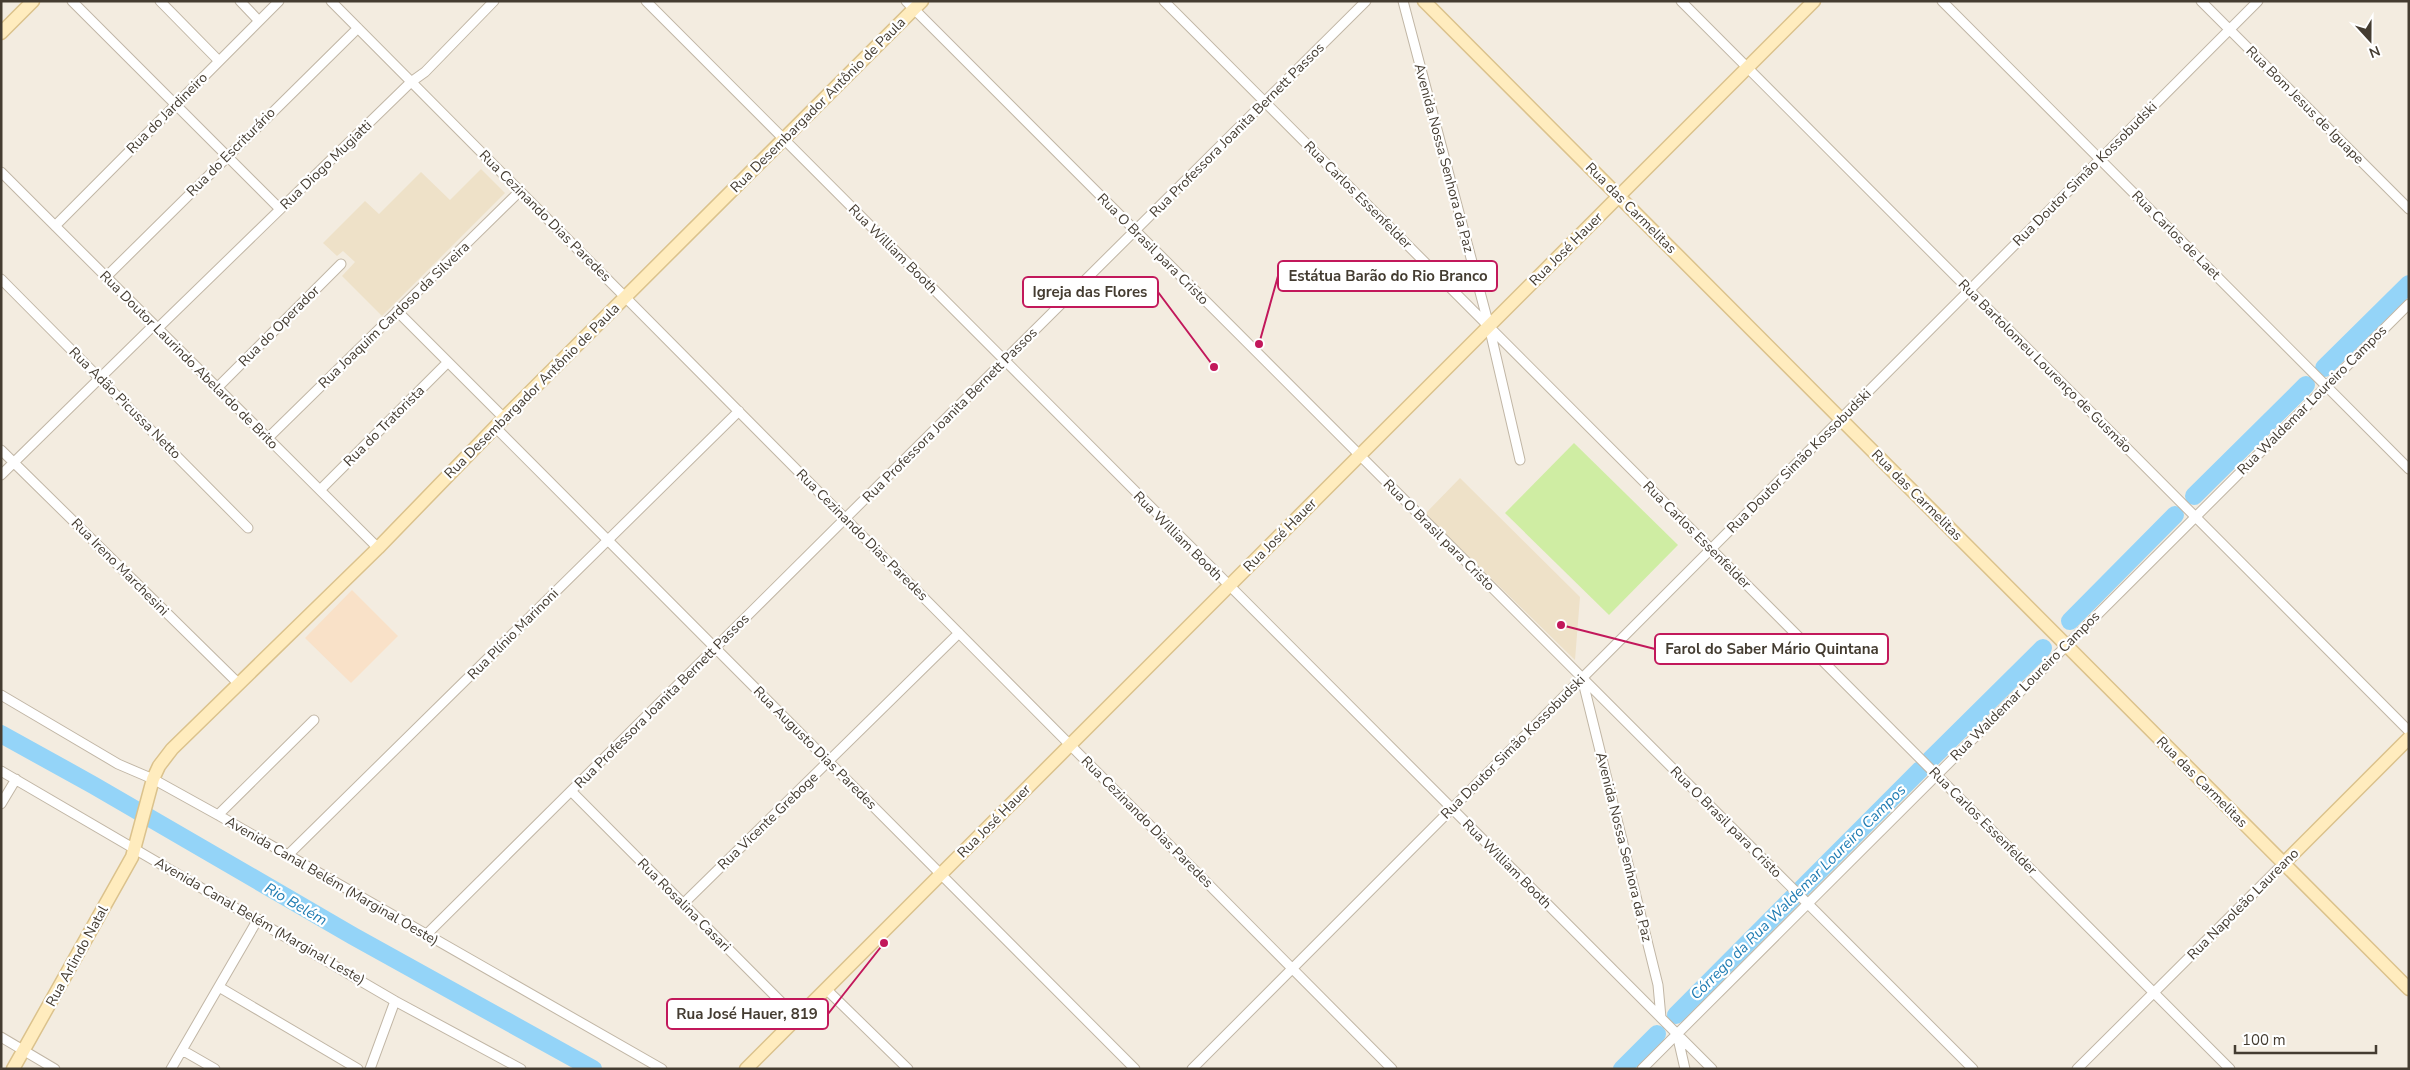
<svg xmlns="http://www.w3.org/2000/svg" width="2410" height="1070" viewBox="0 0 2410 1070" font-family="'Nunito Sans',sans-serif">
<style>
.commercial{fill:#f9e1c8}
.education{fill:#eee1c8}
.green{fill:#cfeda3}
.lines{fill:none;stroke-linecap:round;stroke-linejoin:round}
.river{stroke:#94d4f8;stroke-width:18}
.street-casing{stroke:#c1b6a5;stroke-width:11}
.secondary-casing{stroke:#dbc28c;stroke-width:15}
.street{stroke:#fff;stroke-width:9}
.secondary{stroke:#ffecbe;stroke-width:12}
.labels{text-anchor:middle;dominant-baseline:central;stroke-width:4.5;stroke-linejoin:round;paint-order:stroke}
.street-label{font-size:14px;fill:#443c31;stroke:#fff}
.water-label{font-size:15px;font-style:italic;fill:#1e7bb2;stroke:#fff}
.leader{fill:none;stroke:#c2185b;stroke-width:2}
.callout-dot{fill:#c2185b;stroke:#fff;stroke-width:2}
.callout{fill:#fff;stroke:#c2185b;stroke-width:2}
.callout-label{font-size:15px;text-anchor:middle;font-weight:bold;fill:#443c31}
</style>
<rect width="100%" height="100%" fill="#f3ece0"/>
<path class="commercial" d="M 352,590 L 398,636 L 351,683 L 305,638 Z"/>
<path class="education" d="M 481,169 L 505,193 L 382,316 L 342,276 L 355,262 L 343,251 L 337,256 L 323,243 L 365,201 L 379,214 L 421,172 L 450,200 Z
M 1460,478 L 1580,597 L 1575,660 L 1425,514 Z"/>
<path class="green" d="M 1574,443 L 1678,545 L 1609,615 L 1505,513 Z"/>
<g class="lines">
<path class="river" d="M 2324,368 L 2409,284
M 2194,496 L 2306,385
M 2070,621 L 2175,515
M 1,734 L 93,785 L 353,936 L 593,1069
M 1930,760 L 2043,648
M 1676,1015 L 1920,770
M 1622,1069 L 1657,1034"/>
<g class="street-casing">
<path id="street" d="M 72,1 L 280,209
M 160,1 L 219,61
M 240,1 L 259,21
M 331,1 L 1392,1069
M 646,1 L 1712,1069
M 906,1 L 1973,1069
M 1164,1 L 2230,1069
M 1403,1 L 1489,326 L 1520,460
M 1681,1 L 2409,731
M 1942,1 L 2409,469
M 2201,1 L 2409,209
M 1,172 L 378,548
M 55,226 L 279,1
M 106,277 L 358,28
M 1,279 L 248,528
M 397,311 L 504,418
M 157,329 L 411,82 L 425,72 L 494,1
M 217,388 L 341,264
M 495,427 L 1135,1069
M 268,438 L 520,191
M 1,450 L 239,684
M 1,475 L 154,325
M 320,490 L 448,362
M 1582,678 L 1658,985 L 1661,1018
M 1,695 L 118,764 L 153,779 L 218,815 L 662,1069
M 1,771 L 395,1001 L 521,1069
M 571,791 L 797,1018
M 1,804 L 16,779
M 218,815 L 314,720
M 287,856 L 739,411
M 683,904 L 959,633
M 426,935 L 1366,1
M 219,987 L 358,1069
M 826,989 L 908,1069
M 1677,1034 L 1685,1069
M 1,1037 L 55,1069
M 182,1050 L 215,1069
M 171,1069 L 258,919
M 370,1069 L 395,1001
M 1192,1069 L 2258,1
M 1642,1069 L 2409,304
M 2077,1069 L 2283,864"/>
</g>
<g class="secondary-casing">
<path id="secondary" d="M 1424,1 L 2409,989
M 1,33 L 33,1
M 2283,864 L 2409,738
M 13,1069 L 132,857 L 153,779 L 159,766 L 172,749 L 378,548 L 504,418 L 922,1
M 746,1069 L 1814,1"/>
</g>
<use href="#street" class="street"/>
<use href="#secondary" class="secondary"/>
</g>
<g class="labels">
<g class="street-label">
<text transform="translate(818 105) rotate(-45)">Rua Desembargador Antônio de Paula</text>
<text transform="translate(2305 105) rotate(45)">Rua Bom Jesus de Iguape</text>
<text transform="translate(167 113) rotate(-45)">Rua do Jardineiro</text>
<text transform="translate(1237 130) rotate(-45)">Rua Professora Joanita Bernett Passos</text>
<text transform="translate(231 152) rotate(-45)">Rua do Escriturário</text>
<text transform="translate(1444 158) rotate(75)">Avenida Nossa Senhora da Paz</text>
<text transform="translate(326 165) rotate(-44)">Rua Diogo Mugiatti</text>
<text transform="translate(2085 174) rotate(-45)">Rua Doutor Simão Kossobudski</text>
<text transform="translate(1358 195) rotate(45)">Rua Carlos Essenfelder</text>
<text transform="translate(1631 208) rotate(45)">Rua das Carmelitas</text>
<text transform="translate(545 216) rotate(45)">Rua Cezinando Dias Paredes</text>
<text transform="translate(2176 235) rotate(45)">Rua Carlos de Laet</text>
<text transform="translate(893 249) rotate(45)">Rua William Booth</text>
<text transform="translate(1153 249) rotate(45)">Rua O Brasil para Cristo</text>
<text transform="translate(1566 249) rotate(-45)">Rua José Hauer</text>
<text transform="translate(394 315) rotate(-44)">Rua Joaquim Cardoso da Silveira</text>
<text transform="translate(279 326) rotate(-45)">Rua do Operador</text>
<text transform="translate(189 360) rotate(45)">Rua Doutor Laurindo Abelardo de Brito</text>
<text transform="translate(2045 366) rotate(45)">Rua Bartolomeu Lourenço de Gusmão</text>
<text transform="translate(532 391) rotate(-45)">Rua Desembargador Antônio de Paula</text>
<text transform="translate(2312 400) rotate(-45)">Rua Waldemar Loureiro Campos</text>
<text transform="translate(125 403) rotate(45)">Rua Adão Picussa Netto</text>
<text transform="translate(950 415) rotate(-45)">Rua Professora Joanita Bernett Passos</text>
<text transform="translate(384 426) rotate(-45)">Rua do Tratorista</text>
<text transform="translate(1799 461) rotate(-45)">Rua Doutor Simão Kossobudski</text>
<text transform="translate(1917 495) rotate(45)">Rua das Carmelitas</text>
<text transform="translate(862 535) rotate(45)">Rua Cezinando Dias Paredes</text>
<text transform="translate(1280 535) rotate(-45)">Rua José Hauer</text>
<text transform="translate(1439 535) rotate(45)">Rua O Brasil para Cristo</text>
<text transform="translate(1697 535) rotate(45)">Rua Carlos Essenfelder</text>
<text transform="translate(1178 536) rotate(45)">Rua William Booth</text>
<text transform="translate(120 567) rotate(45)">Rua Ireno Marchesini</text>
<text transform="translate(513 634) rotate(-45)">Rua Plínio Marinoni</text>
<text transform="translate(2025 686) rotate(-45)">Rua Waldemar Loureiro Campos</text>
<text transform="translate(662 701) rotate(-45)">Rua Professora Joanita Bernett Passos</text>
<text transform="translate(1513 747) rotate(-45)">Rua Doutor Simão Kossobudski</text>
<text transform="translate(815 748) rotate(45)">Rua Augusto Dias Paredes</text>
<text transform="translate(2202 782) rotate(45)">Rua das Carmelitas</text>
<text transform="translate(768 821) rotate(-44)">Rua Vicente Greboge</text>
<text transform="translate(994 821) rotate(-45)">Rua José Hauer</text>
<text transform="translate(1983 821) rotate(45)">Rua Carlos Essenfelder</text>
<text transform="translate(1147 822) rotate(45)">Rua Cezinando Dias Paredes</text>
<text transform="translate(1726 822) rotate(45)">Rua O Brasil para Cristo</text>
<text transform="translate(1624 847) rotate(76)">Avenida Nossa Senhora da Paz</text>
<text transform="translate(1507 864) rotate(45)">Rua William Booth</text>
<text transform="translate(332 881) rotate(30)">Avenida Canal Belém (Marginal Oeste)</text>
<text transform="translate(2243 904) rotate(-45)">Rua Napoleão Laureano</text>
<text transform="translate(684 905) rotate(45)">Rua Rosalina Casari</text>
<text transform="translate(260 921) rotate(30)">Avenida Canal Belém (Marginal Leste)</text>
<text transform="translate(77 956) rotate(-61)">Rua Arlindo Natal</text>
</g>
<g class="water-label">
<text transform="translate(1798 892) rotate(-45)">Córrego da Rua Waldemar Loureiro Campos</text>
<text transform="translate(296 904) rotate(30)">Rio Belém</text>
</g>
</g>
<path class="leader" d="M1259 344L1278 276M1214 367L1158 292M1561 625L1655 649M884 943L828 1014"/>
<g class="callout-dot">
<circle cx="1259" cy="344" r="5"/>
<circle cx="1214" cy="367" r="5"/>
<circle cx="1561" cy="625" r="5"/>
<circle cx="884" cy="943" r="5"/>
</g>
<g class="callout">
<rect x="1278" y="261" width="219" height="30" rx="5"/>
<rect x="1023" y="277" width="135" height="30" rx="5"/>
<rect x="1655" y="634" width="233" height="30" rx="5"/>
<rect x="667" y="999" width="161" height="30" rx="5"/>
</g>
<g class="callout-label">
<text x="1388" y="281">Estátua Barão do Rio Branco</text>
<text x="1090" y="297">Igreja das Flores</text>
<text x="1772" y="654">Farol do Saber Mário Quintana</text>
<text x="747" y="1019">Rua José Hauer, 819</text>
</g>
<rect width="2410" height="1070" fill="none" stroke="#443c31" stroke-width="5"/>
<g transform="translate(2370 40) rotate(159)" stroke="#ffffff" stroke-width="4" paint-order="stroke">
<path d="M0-4L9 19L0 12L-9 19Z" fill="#443c31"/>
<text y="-8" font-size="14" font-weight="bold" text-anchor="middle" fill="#443c31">N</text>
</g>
<path d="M2235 1045v8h141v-8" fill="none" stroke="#443c31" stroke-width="2.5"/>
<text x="2242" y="1045" font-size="15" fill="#443c31" stroke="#ffffff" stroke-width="4" paint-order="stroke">100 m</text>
</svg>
